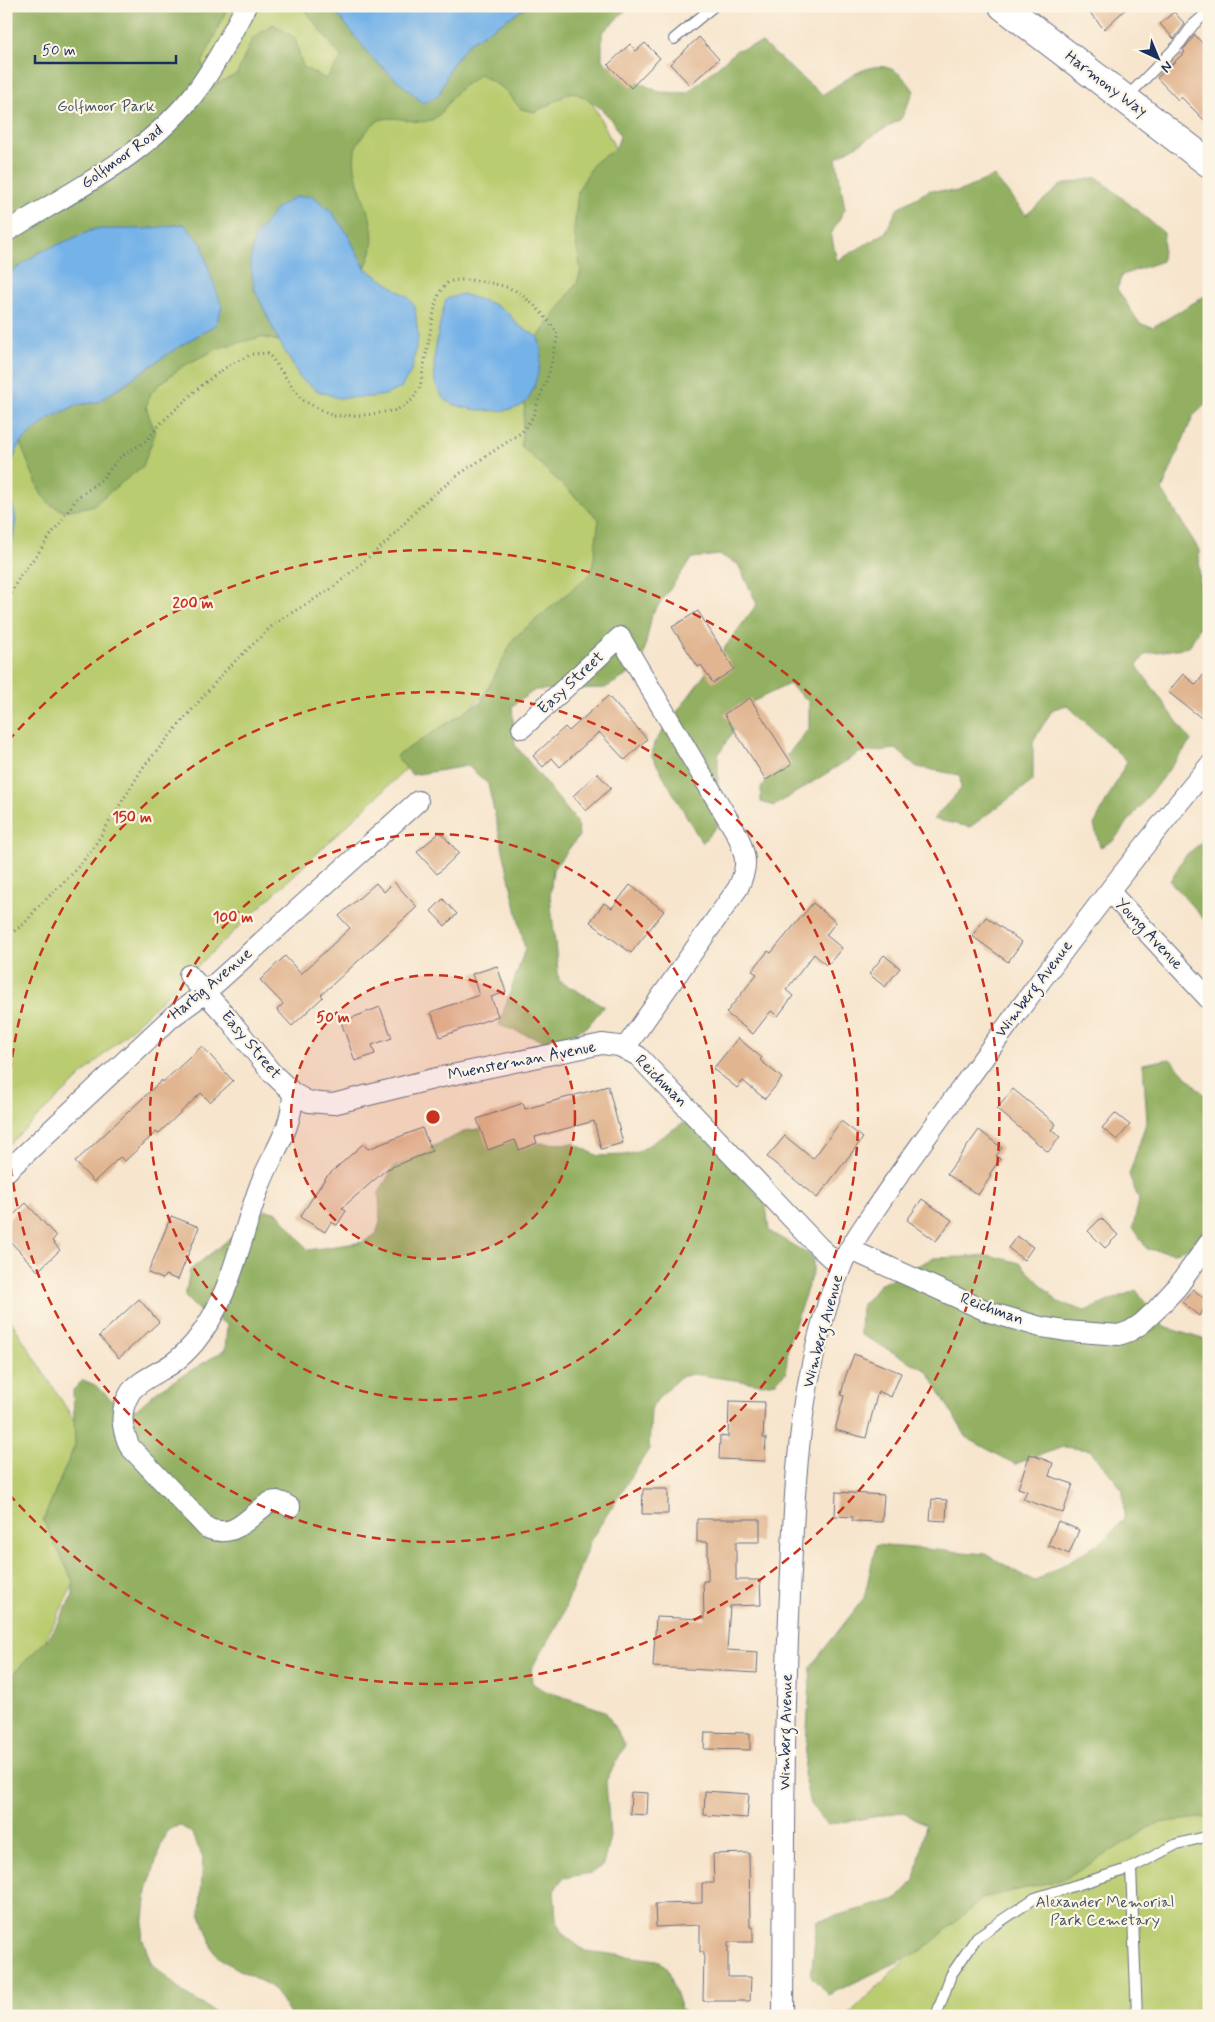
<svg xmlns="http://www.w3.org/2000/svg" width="1215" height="2022" viewBox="0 0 1215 2022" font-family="Mynerve,sans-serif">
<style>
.green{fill:#bacc70;stroke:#6a7e67}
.forest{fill:#93b062;stroke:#577060}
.water{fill:#75b2e8;stroke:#4870a3}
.building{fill:#e1b590}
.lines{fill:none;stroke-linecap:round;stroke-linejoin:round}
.lane-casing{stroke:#686f85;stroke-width:12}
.street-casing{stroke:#686f85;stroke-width:22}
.secondary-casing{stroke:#686f85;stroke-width:30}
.path{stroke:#686f85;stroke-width:3;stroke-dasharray:1 4;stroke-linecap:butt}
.lane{stroke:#fff;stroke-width:10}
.street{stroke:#fff;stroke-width:20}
.secondary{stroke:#fff;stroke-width:28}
.ring{fill:none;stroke:#c8321e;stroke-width:2.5;stroke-dasharray:9 6}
.labels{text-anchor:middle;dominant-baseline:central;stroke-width:4.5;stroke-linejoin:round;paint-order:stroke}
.street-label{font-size:16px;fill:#1b2f5e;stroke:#fcf5e5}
.park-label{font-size:16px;fill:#435662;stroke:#fcf5e5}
.centre{fill:#c8321e;stroke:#fcf5e5;stroke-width:2.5}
.ring-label{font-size:15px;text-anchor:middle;font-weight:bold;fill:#c8321e;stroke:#fcf5e5;stroke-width:4.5;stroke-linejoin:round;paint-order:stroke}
</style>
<rect width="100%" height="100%" fill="#fcf5e5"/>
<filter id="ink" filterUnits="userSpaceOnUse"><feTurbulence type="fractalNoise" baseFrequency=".02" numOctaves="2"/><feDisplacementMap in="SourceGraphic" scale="10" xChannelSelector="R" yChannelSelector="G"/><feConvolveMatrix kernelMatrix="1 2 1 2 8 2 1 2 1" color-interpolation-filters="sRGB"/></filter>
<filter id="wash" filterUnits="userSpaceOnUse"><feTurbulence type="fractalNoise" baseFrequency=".0096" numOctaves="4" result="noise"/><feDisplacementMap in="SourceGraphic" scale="20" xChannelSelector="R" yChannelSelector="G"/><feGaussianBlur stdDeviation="1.12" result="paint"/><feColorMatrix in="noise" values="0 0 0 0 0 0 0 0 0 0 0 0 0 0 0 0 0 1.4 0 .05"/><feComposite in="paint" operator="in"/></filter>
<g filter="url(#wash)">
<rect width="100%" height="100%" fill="#f7e5cd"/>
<path class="green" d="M 6,6 L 588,6 L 575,69 L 633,183 L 639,549 L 6,1147 Z
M 6,1313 L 119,1491 L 6,1721 Z
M 1209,1667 L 1209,2016 L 847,2016 Z"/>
<path class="forest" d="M 6,6 L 228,6 L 202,63 L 213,86 L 237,74 L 252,39 L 273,24 L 295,38 L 303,67 L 326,79 L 342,58 L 306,11 L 306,6 L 331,6 L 439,95 L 451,66 L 469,42 L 528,6 L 630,6 L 602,33 L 602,60 L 612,69 L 659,92 L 687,93 L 737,50 L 762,43 L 822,95 C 856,74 884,45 914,91 L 901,119 L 836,158 L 845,209 L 831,234 L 837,261 L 885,233 L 898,208 L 930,190 L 958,192 L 994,176 L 1026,215 L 1061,185 L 1097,177 L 1164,233 L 1162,261 L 1122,275 L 1117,289 L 1140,324 L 1153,327 L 1205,296 L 1209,315 L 1209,401 L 1193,416 L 1162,490 L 1199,550 L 1201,624 L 1189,647 L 1145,654 L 1137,666 L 1191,741 L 1113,841 L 1100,847 L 1094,825 L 1127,761 L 1067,705 L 1053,709 L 1033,741 L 1033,781 L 970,827 L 933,819 L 961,789 L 960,775 L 917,767 L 896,749 L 859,753 L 774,806 L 761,802 L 761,788 L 809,728 L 809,702 L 789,684 L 752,702 L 718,755 L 718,825 L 702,843 L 652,756 L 654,743 L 757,604 L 738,564 L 720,555 L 692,558 L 652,614 L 641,667 L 605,688 L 535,690 L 512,706 L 515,745 L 577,822 L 579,836 L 553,869 L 550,896 L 559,981 L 604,1006 L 587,1027 L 549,1043 L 499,1025 L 525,949 L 488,784 L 468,766 L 412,775 L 396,756 L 481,702 L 514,638 L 592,573 L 599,519 L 521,446 L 525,403 L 534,388 L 541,352 L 538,337 L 577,283 L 581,271 L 574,231 L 578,191 L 594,163 L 616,148 L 620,136 C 613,116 592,98 571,92 L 535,112 L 521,109 L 504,89 L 480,74 C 473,80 465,84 459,90 C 448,99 445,114 431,120 C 415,127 388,109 372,125 C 367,131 356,143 355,150 C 349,194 389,221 365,268 L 347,233 L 331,211 L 313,196 L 254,288 L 279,341 L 261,337 L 221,347 L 183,366 L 161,383 L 151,393 L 146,407 L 155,433 L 143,466 L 92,506 L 63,511 L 50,504 L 41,494 L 20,443 L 48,419 L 77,405 L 98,402 L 174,350 L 216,324 L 209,270 L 202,244 L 184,224 L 145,229 L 6,276 Z
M 1207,838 L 1209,840 L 1209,925 L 1170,881 L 1185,856 Z
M 1170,1059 L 1209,1100 L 1209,1239 L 1174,1253 L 1147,1249 L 1133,1227 L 1139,1200 L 1129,1175 L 1147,1120 L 1143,1064 Z
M 683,1123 L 696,1125 L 766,1204 L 769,1231 L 813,1257 L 813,1271 L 788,1345 L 786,1372 L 776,1382 L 762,1384 L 693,1374 L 680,1377 L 659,1397 L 651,1409 L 649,1449 L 590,1541 L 561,1619 L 531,1669 L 532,1683 L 543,1690 L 605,1711 L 625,1745 L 606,1781 L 610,1837 L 603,1865 L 591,1873 L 563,1878 L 554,1890 L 556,1919 L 564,1935 L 585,1951 L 657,1960 L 668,1968 L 680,2007 L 688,2016 L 291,2016 L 272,1987 L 223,1961 L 214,1951 L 200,1913 L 203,1857 L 191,1832 L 179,1825 L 166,1832 L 160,1848 L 147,1891 L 142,1937 L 151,1963 L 185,1994 L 222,2016 L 6,2016 L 6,1681 L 51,1635 L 73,1595 L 73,1581 L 43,1520 L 75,1445 L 73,1390 L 83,1380 L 95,1385 L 124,1411 L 137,1409 L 157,1391 L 225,1350 L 227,1324 L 197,1309 L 185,1297 L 190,1270 L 266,1210 L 278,1213 L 308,1250 L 364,1242 L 376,1234 L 380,1222 L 379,1193 L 392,1169 L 402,1161 L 468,1130 L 480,1129 L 533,1143 L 575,1144 L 598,1156 L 625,1155 L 638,1152 Z
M 992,1256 L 1020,1263 L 1058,1302 L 1085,1311 L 1136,1290 L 1164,1327 L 1209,1341 L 1209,1817 L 1157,1823 L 1065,1879 L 983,1898 L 923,1950 L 828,1995 L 811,1976 L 817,1921 L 897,1899 L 915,1880 L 926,1824 L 901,1812 L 827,1825 L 810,1804 L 804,1777 L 811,1666 L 864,1598 L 876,1545 L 986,1554 L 1034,1582 L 1106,1539 L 1124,1518 L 1123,1490 L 1090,1450 L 1063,1447 L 1015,1464 L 967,1438 L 927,1371 L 860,1334 L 861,1307 L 879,1285 L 933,1258 Z"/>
<path class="water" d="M 331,6 L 528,6 L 469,43 L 451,66 L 439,95 L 423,103 L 373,59 Z
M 313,196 L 331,211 L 347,233 L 365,268 L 409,298 L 415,307 L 418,337 L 412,370 L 401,388 L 385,395 L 372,397 L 338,398 L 318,391 L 300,378 L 279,341 L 254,288 L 250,260 L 255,236 L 278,207 L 295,197 Z
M 184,224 L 202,244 L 209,270 L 222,307 L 216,324 L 174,350 L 98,402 L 77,405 L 48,419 L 20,443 L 10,467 L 10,495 L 16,519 L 12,542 L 6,554 L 6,276 L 38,253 L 95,229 L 145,229 Z
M 462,294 L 493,304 L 508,313 L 518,325 L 538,337 C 539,342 541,348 541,352 C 541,365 534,394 525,403 C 511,416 462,411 447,401 C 443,399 436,387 435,382 C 431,358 440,322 446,299 Z"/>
<g id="blocks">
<path class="building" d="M 1084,6 L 1129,6 L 1104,29 Z
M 1174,12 L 1185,24 L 1174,39 L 1160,24 Z
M 1195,35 L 1209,51 L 1209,125 L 1181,97 L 1178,100 L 1157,78 L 1185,52 L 1183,50 Z
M 699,37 L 719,59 L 690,85 L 670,64 Z
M 645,43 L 660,58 L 631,88 L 608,65 L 630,44 L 636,51 Z
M 698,611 L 734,669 L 713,683 L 701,665 L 698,667 L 672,627 Z
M 1209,667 L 1209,724 L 1168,692 L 1183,674 L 1196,685 Z
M 608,696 L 647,739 L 625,760 L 599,732 L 560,767 L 552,758 L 543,767 L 533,756 L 565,727 L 569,731 Z
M 750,698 L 792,764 L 766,780 L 724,714 Z
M 597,773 L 611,788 L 586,811 L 573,796 Z
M 440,832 L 459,853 L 437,874 L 417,852 Z
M 394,882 L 417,907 L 321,995 L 323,997 L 292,1026 L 277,1010 L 283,1004 L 260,980 L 285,956 L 301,974 L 350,928 L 339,916 L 376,883 L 384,892 Z
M 630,885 L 664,911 L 631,953 L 590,922 L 604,903 L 612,908 Z
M 443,899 L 457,914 L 445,926 L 431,911 Z
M 813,903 L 836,922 L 826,935 L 842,948 L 827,966 L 814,954 L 786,990 L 793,996 L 778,1016 L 771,1011 L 753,1034 L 726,1013 L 757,974 L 752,971 L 768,951 L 771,953 Z
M 986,917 L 1022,942 L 1008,962 L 972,936 Z
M 884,955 L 900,968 L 885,987 L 869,974 Z
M 497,966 L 506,992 L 491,997 L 498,1016 L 440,1037 L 431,1012 L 479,995 L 472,974 Z
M 380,1007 L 392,1038 L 372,1045 L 375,1054 L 355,1061 L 341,1022 Z
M 738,1038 L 762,1058 L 760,1060 L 782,1078 L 765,1099 L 743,1081 L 737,1088 L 713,1069 Z
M 202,1046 L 233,1081 L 210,1102 L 201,1093 L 158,1134 L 156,1132 L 125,1161 L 120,1157 L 94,1182 L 75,1162 L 162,1080 L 163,1082 Z
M 608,1086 L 623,1143 L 601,1149 L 594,1121 L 535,1137 L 537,1143 L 519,1150 L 515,1140 L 488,1150 L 477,1119 L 523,1103 L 525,1109 Z
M 1013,1089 L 1056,1124 L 1051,1130 L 1060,1137 L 1048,1152 L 997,1109 Z
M 1115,1113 L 1130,1125 L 1117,1140 L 1102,1128 Z
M 841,1121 L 863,1138 L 817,1198 L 767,1157 L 785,1136 L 813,1159 Z
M 422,1128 L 432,1151 L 387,1169 L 342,1208 L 346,1211 L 337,1225 L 331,1222 L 325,1232 L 300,1217 L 326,1177 L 363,1144 L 368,1149 Z
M 979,1130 L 1002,1148 L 996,1156 L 1000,1159 L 989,1175 L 991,1176 L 978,1195 L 947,1174 Z
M 922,1199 L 952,1220 L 936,1241 L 907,1220 Z
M 26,1203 L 56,1236 L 52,1241 L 60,1250 L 38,1271 L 6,1237 L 6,1222 Z
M 171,1216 L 199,1227 L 178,1280 L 165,1275 L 163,1279 L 148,1273 Z
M 1101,1218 L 1118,1235 L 1105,1248 L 1088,1231 Z
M 1017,1236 L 1033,1247 L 1024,1260 L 1008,1248 Z
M 1193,1289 L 1209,1303 L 1199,1316 L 1182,1302 Z
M 139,1299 L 159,1322 L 119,1358 L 99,1336 Z
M 854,1354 L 901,1373 L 891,1397 L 878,1391 L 866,1438 L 835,1430 L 844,1396 L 841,1395 L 845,1378 Z
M 729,1401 L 765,1402 L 763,1438 L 766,1438 L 765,1461 L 719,1459 L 720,1436 L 728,1437 Z
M 1030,1454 L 1053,1463 L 1049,1476 L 1073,1484 L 1063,1513 L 1023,1499 L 1027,1491 L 1018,1488 Z
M 643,1489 L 668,1489 L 668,1514 L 642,1514 Z
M 836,1492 L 884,1495 L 882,1522 L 852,1521 L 853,1517 L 835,1516 Z
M 932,1499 L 947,1500 L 946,1521 L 930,1520 Z
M 697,1519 L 760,1519 L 760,1542 L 736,1542 L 736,1580 L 760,1580 L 761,1605 L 730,1606 L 727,1650 L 758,1652 L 757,1673 L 653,1667 L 656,1617 L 704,1619 L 703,1581 L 708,1581 L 708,1542 L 697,1542 Z
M 1058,1521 L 1079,1530 L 1069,1554 L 1048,1545 Z
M 705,1732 L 750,1733 L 750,1750 L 704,1749 Z
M 705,1791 L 749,1794 L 747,1818 L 704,1815 Z
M 631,1792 L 648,1793 L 647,1815 L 630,1814 Z
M 749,1853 L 750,1927 L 753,1927 L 753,1942 L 728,1942 L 728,1977 L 751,1977 L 750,2001 L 703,2001 L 704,1952 L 700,1952 L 700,1925 L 656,1927 L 655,1904 L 702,1903 L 702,1883 L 714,1883 L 713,1854 Z"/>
</g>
</g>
<g filter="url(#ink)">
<use href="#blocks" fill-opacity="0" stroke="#686f85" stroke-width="1"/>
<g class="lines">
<g class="lane-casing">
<path id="lane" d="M 674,39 L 714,6
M 1125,99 L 1180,43 L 1193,25 L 1209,11
M 1131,1868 L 1137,2016
M 936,2016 L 951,1975 L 977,1937 L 1035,1898 L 1131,1868 L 1177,1844 L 1209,1836"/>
</g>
<g class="street-casing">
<path id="street" d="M 6,232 C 74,190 152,153 200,86 C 218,61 232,33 246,6
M 522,728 L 620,637 L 738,836 C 747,858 748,867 738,888 L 625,1048
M 1109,891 L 1209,999
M 189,975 L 229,1019 L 271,1072 L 293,1093 L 309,1102 L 333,1104 L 437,1078 L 602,1044 L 619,1046 L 638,1056 L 819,1247 L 841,1267
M 6,1172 L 172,1017 L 205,993 L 418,801
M 849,1249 L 989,1312 L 1041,1327 L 1066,1331 L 1119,1335 L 1130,1331 L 1141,1324 L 1156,1310 L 1178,1286 L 1209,1243
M 290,1507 C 286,1505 281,1501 276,1501 C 270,1501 267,1504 262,1508 C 243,1523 233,1538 207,1528 L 130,1447 C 121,1428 119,1411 130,1393 C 136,1382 162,1371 173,1363 C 181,1357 189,1349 195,1342 C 232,1296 240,1238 260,1185 C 273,1151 292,1131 293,1093
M 783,2016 C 784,1875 783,1734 790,1594 C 795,1481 798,1374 841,1267 C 848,1248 861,1231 872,1214 C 895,1179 920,1146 944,1112 C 1029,995 1116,878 1209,766"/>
</g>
<g class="secondary-casing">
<path id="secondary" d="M 1003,6 L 1209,163"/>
</g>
<path class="path" d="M 6,602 L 21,574 L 36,556 L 78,497 L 101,480 L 119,458 L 146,441 L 161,423 L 203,384 L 228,366 L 252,354 L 268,353 L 302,400 L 333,416 L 366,415 L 397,410 L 412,400 L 420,387 L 436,301 C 439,295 442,286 449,282 C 463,276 505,284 518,292 C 533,303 549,319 558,335 L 549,373 L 532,418 L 522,432 L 461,473 L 423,503 L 388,541 L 331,589 L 275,623 L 225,671 L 144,766 L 92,850 L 72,874 L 38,907 L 25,923 L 6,937"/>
<use href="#lane" class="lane"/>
<use href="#street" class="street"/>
<use href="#secondary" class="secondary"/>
</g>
</g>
<circle cx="433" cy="1117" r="142" fill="#c8321e" fill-opacity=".12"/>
<g class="ring">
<circle cx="433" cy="1117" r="142"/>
<circle cx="433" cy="1117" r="283"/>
<circle cx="433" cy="1117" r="425"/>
<path d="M8 741A567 567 0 1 1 8 1493"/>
</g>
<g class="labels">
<g class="street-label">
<text transform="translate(1106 84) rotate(37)">Harmony Way</text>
<text transform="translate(122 157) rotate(-36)">Golfmoor Road</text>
<text transform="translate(571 683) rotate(-43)">Easy Street</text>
<text transform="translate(1149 934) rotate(47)">Young Avenue</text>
<text transform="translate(211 984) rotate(-40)">Hartig Avenue</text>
<text transform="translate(1034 989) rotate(-53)">Wimberg Avenue</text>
<text transform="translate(251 1045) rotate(50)">Easy Street</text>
<text transform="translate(522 1061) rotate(-11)">Muensterman Avenue</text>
<text transform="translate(661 1081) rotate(45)">Reichman</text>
<text transform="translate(992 1309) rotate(20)">Reichman</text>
<text transform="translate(823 1331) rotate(-75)">Wimberg Avenue</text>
<text transform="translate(786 1732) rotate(-89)">Wimberg Avenue</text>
</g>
<g class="park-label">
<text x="106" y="106">Golfmoor Park</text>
<text x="1105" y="1902">Alexander Memorial<tspan x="1105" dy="18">Park Cemetary</tspan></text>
</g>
</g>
<circle cx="433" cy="1117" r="8" class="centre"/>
<g class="ring-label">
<text x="193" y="608">200 m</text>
<text x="132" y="822">150 m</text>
<text x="233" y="922">100 m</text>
<text x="333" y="1022">50 m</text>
</g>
<rect width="1215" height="2022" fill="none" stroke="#fcf5e5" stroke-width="25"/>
<g transform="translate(1158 58) rotate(136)" stroke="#fcf5e5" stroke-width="4" paint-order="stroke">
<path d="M0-4L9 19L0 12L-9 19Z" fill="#1b2f5e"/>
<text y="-8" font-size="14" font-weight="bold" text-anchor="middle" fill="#1b2f5e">N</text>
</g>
<path d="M35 55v8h141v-8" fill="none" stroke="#1b2f5e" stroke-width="2.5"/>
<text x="42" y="55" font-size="15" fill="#1b2f5e" stroke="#fcf5e5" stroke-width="4" paint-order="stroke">50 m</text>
</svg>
